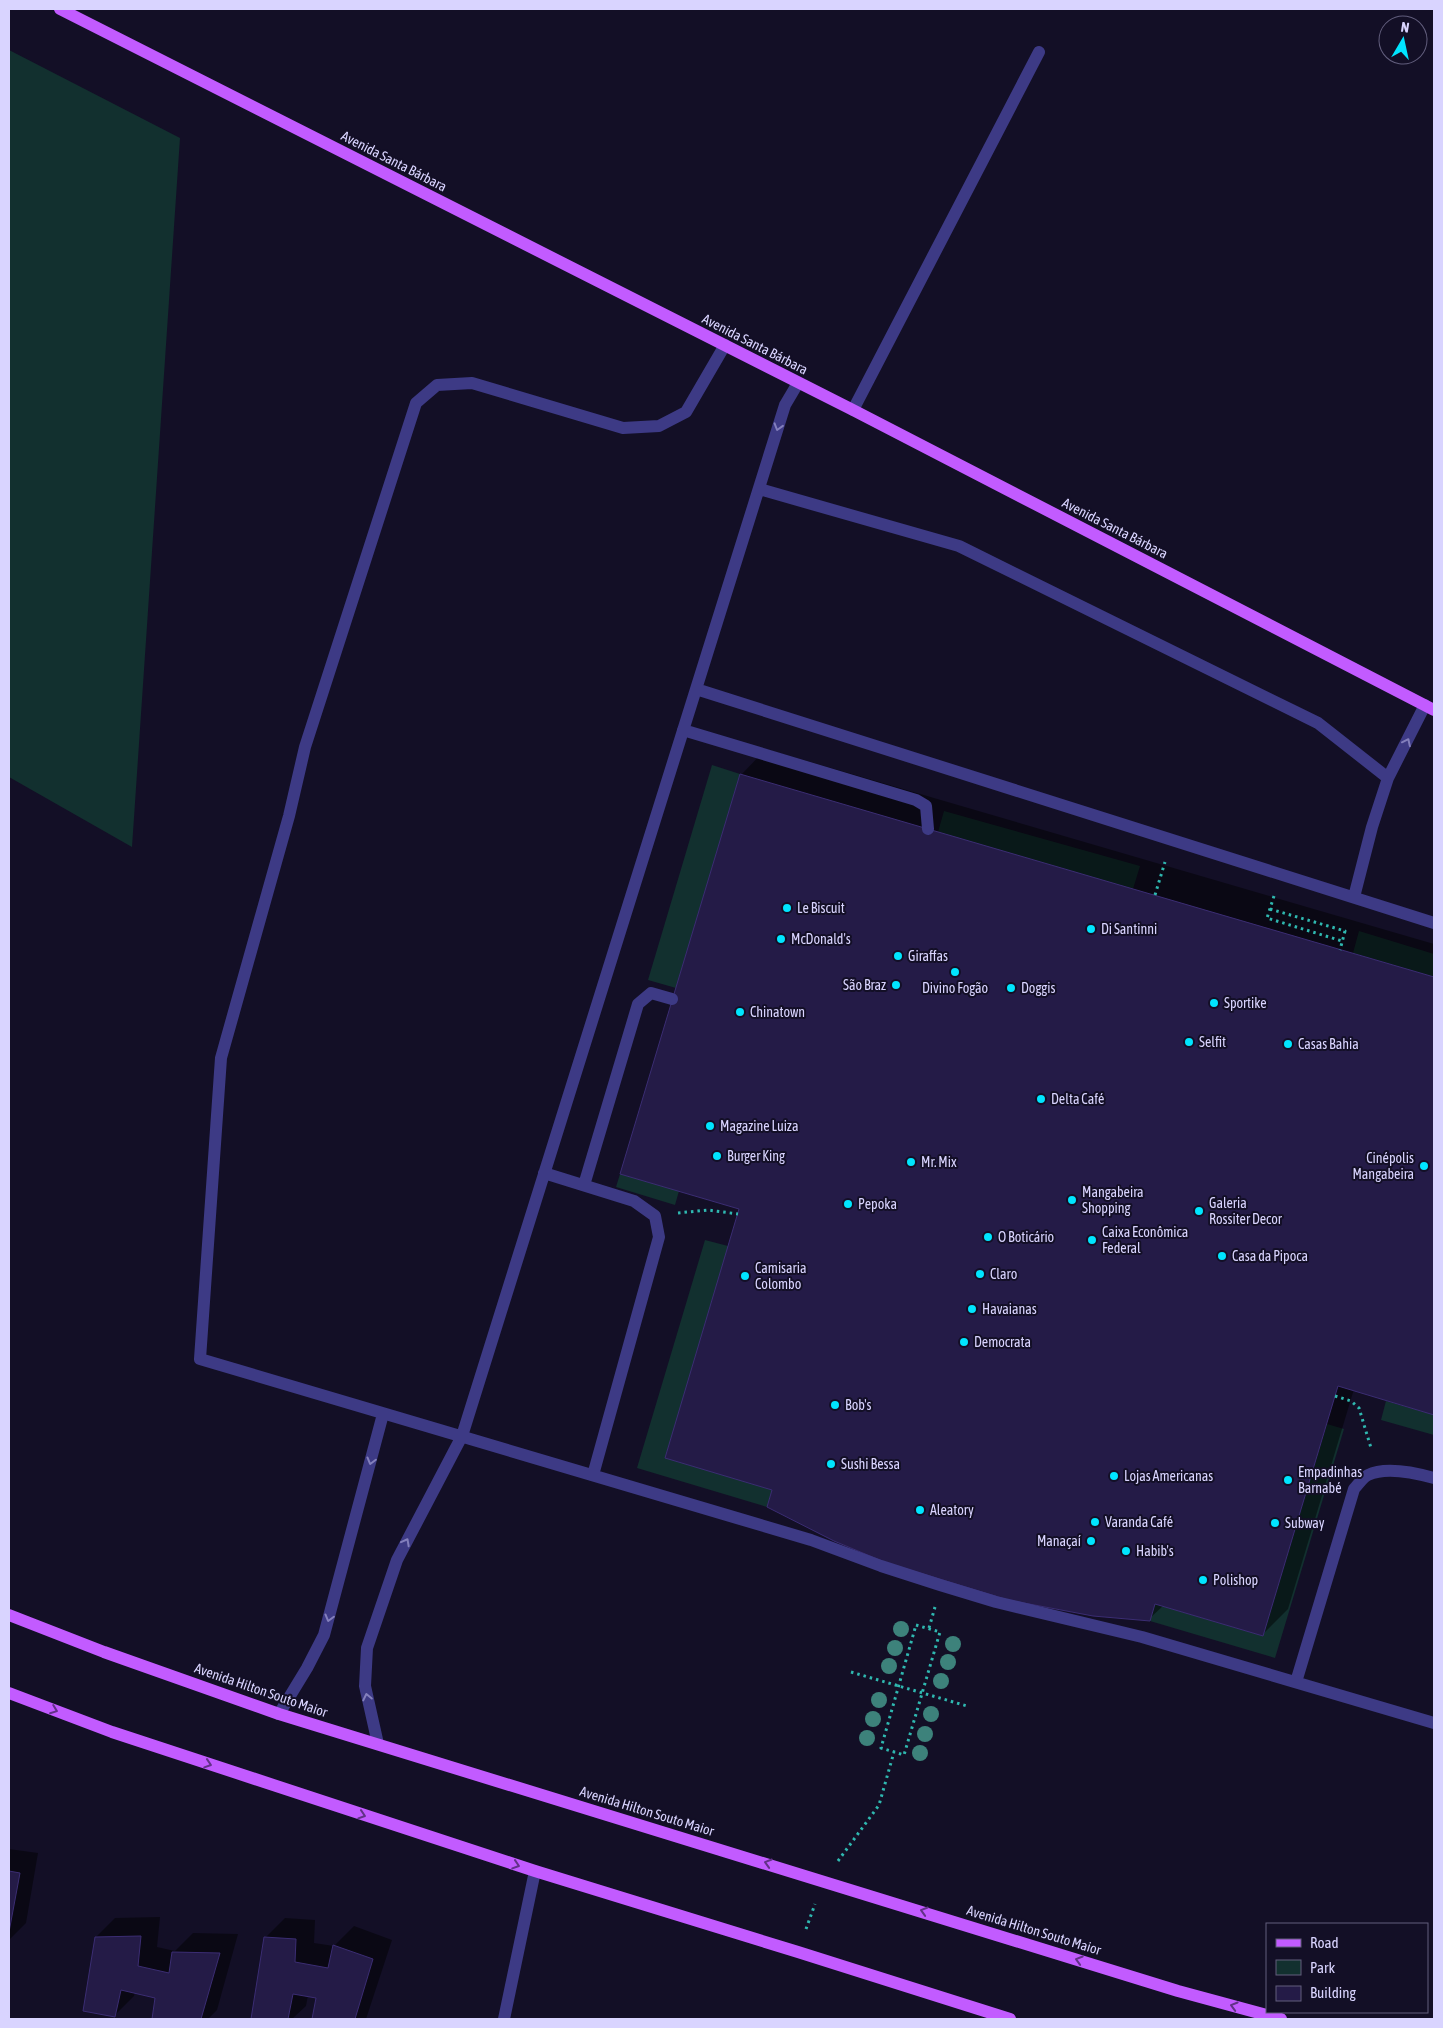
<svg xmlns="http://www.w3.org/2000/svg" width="1443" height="2028" viewBox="0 0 1443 2028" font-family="'Asap Condensed',sans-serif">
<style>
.green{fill:#12302f}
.shadow{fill:#0007}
.building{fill:#241b47;stroke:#3b2d73}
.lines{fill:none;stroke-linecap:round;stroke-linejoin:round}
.path{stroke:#2fb8b0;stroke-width:3;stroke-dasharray:2.5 4;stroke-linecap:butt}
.minor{stroke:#3d3a85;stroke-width:12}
.major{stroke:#c25bff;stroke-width:12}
.tree{fill:#3d827b}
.oneway{stroke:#837fbc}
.oneway2{stroke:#623188}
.poi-dot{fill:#00e5ff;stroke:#130f26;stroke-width:2}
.labels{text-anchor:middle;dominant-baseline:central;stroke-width:4;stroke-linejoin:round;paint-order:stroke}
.street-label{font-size:14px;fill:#d9d4ff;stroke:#130f26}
.poi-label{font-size:14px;fill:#d9d4ff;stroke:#130f26;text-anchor:start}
</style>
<rect width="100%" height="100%" fill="#130f26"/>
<path class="green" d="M 9,50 L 180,138 L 132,847 L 9,777 Z
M 712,765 L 740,774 L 676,988 L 648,980 Z
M 944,811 L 1140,866 L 1133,889 L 938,832 Z
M 1359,931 L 1434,954 L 1434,977 L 1353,953 Z
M 620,1174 L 679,1191 L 675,1205 L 616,1187 Z
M 705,1240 L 728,1246 L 744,1481 L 772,1490 L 767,1507 L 637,1468 Z
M 1386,1401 L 1434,1415 L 1434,1435 L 1381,1420 Z
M 1327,1424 L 1344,1429 L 1275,1658 L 1150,1621 L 1155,1604 L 1263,1636 Z"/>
<path class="shadow" d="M 766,749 L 1434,944 L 1434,1414 L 1354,1389 L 1288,1609 L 1263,1634 L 1164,1605 L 1149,1619 L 774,1489 L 741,1208 L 741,775 Z
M 9,1849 L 38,1853 L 26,1923 L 9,1940 Z
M 160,1917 L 157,1947 L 175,1951 L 193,1933 L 238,1934 L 217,2010 L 208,2019 L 153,2019 L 157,1997 L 135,1992 L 134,1996 L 115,2015 L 96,1937 L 115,1918 Z
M 285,1918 L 315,1920 L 314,1943 L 334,1946 L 354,1926 L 392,1940 L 366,2019 L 314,2019 L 317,1997 L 308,1995 L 306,2006 L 292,2019 L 252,2019 L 265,1938 Z"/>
<path class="building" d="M 740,774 L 1434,977 L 1434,1415 L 1338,1386 L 1263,1636 L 1155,1604 L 1150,1621 L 1093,1616 L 1008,1600 L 887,1563 L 834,1541 L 767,1507 L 772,1490 L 665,1458 L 739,1209 L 620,1174 Z
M 9,1871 L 20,1873 L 9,1932 Z
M 141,1936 L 138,1966 L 169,1973 L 172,1952 L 220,1953 L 201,2019 L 152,2019 L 155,1998 L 121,1990 L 115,2017 L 83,2011 L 95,1937 Z
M 264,1937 L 296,1939 L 295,1962 L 328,1968 L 333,1945 L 373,1959 L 355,2019 L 312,2019 L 316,1998 L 293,1994 L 288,2019 L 251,2019 Z"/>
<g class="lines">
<path class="path" d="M 1155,895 L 1165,862
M 1274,896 L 1267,918 L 1342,941
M 1270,909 L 1345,931 L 1340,950
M 678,1213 L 708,1210 L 738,1214
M 1335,1396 L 1351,1401 L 1359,1408 L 1371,1448
M 916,1625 L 940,1632 L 904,1755 L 881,1748 Z
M 929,1628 L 935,1607
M 851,1672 L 967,1706
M 838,1861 L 879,1805 L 894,1752
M 806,1929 L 815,1904"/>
<path class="minor" d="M 725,345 L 686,412 L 659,426 L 623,428 L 472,383 L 437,385 L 416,403 L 305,747 L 289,816 L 221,1058 L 200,1359 L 811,1540 L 881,1566 L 940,1585 L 996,1602 L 1142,1637 L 1434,1723
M 853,410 L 1039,52
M 759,489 L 959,546 L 1318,723 L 1388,778 L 1372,827 L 1354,897
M 696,689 L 1434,923
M 683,730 L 916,800 L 926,806 L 928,829
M 1388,778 L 1425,705
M 544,1173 L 634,1201 L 655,1216 L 659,1237 L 593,1475
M 584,1185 L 638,1004 L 651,993 L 672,999
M 1296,1682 L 1354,1489 C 1358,1485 1363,1477 1368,1475 C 1386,1466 1416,1473 1434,1478
M 279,1714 L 307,1668 L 324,1635 L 383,1414
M 378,1744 L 365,1686 L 367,1648 L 397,1560 L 462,1436 L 785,405 L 798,383
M 504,2019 L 535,1871"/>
<path class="major" d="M 60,9 L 853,410 L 1434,710
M 9,1615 L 104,1652 L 279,1714 L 1178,1991 L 1281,2019
M 9,1693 L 112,1732 L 535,1871 L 798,1952 L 1010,2019"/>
</g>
<g class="tree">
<circle cx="901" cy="1629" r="8"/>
<circle cx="953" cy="1644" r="8"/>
<circle cx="895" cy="1648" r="8"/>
<circle cx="948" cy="1662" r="8"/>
<circle cx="889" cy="1666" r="8"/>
<circle cx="941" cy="1681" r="8"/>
<circle cx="879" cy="1700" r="8"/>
<circle cx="931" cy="1714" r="8"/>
<circle cx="873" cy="1719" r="8"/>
<circle cx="925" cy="1734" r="8"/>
<circle cx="867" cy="1738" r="8"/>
<circle cx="920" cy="1753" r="8"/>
</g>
<defs><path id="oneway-chevron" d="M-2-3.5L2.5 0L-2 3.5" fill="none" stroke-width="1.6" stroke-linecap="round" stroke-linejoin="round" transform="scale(1.25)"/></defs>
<g class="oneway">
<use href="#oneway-chevron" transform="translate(778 427) rotate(107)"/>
<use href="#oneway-chevron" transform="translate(1407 742) rotate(-64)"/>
<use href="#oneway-chevron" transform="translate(371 1461) rotate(105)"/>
<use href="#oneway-chevron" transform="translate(406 1542) rotate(-62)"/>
<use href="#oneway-chevron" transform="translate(329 1618) rotate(105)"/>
<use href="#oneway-chevron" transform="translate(367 1697) rotate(-102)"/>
</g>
<g class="oneway2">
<use href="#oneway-chevron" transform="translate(54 1710) rotate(21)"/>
<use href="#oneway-chevron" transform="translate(208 1764) rotate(18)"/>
<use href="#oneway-chevron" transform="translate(362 1815) rotate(18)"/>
<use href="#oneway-chevron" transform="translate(768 1863) rotate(-163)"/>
<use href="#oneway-chevron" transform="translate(516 1865) rotate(18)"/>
<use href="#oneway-chevron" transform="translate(924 1911) rotate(-163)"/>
<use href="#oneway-chevron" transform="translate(1079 1960) rotate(-163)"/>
<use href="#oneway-chevron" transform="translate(1234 2006) rotate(-164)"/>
</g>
<g class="poi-dot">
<circle cx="787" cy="908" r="5"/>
<circle cx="1091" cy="929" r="5"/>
<circle cx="781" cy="939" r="5"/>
<circle cx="898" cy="956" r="5"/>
<circle cx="955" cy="972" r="5"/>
<circle cx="896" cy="985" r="5"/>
<circle cx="1011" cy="988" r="5"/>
<circle cx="1214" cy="1003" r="5"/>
<circle cx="740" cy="1012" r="5"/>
<circle cx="1189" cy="1042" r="5"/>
<circle cx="1288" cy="1044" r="5"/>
<circle cx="1041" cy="1099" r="5"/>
<circle cx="710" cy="1126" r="5"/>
<circle cx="717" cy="1156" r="5"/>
<circle cx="911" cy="1162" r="5"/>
<circle cx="1424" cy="1166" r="5"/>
<circle cx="1072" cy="1200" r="5"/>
<circle cx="848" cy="1204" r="5"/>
<circle cx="1199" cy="1211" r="5"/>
<circle cx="988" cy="1237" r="5"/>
<circle cx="1092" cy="1240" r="5"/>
<circle cx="1222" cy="1256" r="5"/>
<circle cx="980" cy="1274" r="5"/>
<circle cx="745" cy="1276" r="5"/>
<circle cx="972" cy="1309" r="5"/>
<circle cx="964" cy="1342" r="5"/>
<circle cx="835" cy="1405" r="5"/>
<circle cx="831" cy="1464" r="5"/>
<circle cx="1114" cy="1476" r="5"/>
<circle cx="1288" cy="1480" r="5"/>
<circle cx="920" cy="1510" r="5"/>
<circle cx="1095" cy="1522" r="5"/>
<circle cx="1275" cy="1523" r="5"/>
<circle cx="1091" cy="1541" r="5"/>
<circle cx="1126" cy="1551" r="5"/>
<circle cx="1203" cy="1580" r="5"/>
</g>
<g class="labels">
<g class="street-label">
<text transform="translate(394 161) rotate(27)">Avenida Santa Bárbara</text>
<text transform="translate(755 344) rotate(27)">Avenida Santa Bárbara</text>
<text transform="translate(1115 528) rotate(27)">Avenida Santa Bárbara</text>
<text transform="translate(261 1690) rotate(19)">Avenida Hilton Souto Maior</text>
<text transform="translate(647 1811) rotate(17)">Avenida Hilton Souto Maior</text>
<text transform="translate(1034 1930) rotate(17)">Avenida Hilton Souto Maior</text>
</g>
<g class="poi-label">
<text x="797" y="908">Le Biscuit</text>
<text x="1101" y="929">Di Santinni</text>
<text x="791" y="939">McDonald's</text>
<text x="908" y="956">Giraffas</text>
<text x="886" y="985" text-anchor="end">São Braz</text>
<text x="955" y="988" text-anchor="middle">Divino Fogão</text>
<text x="1021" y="988">Doggis</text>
<text x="1224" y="1003">Sportike</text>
<text x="750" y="1012">Chinatown</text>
<text x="1199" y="1042">Selfit</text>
<text x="1298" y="1044">Casas Bahia</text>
<text x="1051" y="1099">Delta Café</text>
<text x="720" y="1126">Magazine Luiza</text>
<text x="727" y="1156">Burger King</text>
<text x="1414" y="1158" text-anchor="end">Cinépolis<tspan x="1414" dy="16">Mangabeira</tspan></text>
<text x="921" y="1162">Mr. Mix</text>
<text x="1082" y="1192">Mangabeira<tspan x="1082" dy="16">Shopping</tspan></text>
<text x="1209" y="1203">Galeria<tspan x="1209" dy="16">Rossiter Decor</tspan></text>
<text x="858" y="1204">Pepoka</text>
<text x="1102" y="1232">Caixa Econômica<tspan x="1102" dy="16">Federal</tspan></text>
<text x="998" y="1237">O Boticário</text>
<text x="1232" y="1256">Casa da Pipoca</text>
<text x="755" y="1268">Camisaria<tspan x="755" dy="16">Colombo</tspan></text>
<text x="990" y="1274">Claro</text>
<text x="982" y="1309">Havaianas</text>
<text x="974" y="1342">Democrata</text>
<text x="845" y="1405">Bob's</text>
<text x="841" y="1464">Sushi Bessa</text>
<text x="1298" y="1472">Empadinhas<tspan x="1298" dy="16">Barnabé</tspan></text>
<text x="1124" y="1476">Lojas Americanas</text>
<text x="930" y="1510">Aleatory</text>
<text x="1105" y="1522">Varanda Café</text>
<text x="1285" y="1523">Subway</text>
<text x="1081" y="1541" text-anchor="end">Manaçaí</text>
<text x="1136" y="1551">Habib's</text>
<text x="1213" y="1580">Polishop</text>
</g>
</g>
<rect width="1443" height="2028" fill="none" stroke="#d9d4ff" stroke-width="20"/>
<rect x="1266" y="1923" width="162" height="90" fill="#130f26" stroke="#625e7d"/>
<rect x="1276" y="1939" width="25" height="8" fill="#c25bff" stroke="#625e7d"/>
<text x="1310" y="1948" font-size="15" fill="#d9d4ff">Road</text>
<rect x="1276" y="1960" width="25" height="15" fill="#12302f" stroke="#625e7d"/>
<text x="1310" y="1973" font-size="15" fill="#d9d4ff">Park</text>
<rect x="1276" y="1986" width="25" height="15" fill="#241b47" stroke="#625e7d"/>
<text x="1310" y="1998" font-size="15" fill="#d9d4ff">Building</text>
<g transform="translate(1403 40) rotate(9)"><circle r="24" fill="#130f26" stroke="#625e7d"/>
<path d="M0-4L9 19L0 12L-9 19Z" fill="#00e5ff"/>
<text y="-8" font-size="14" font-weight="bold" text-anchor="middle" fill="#d9d4ff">N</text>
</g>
</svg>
